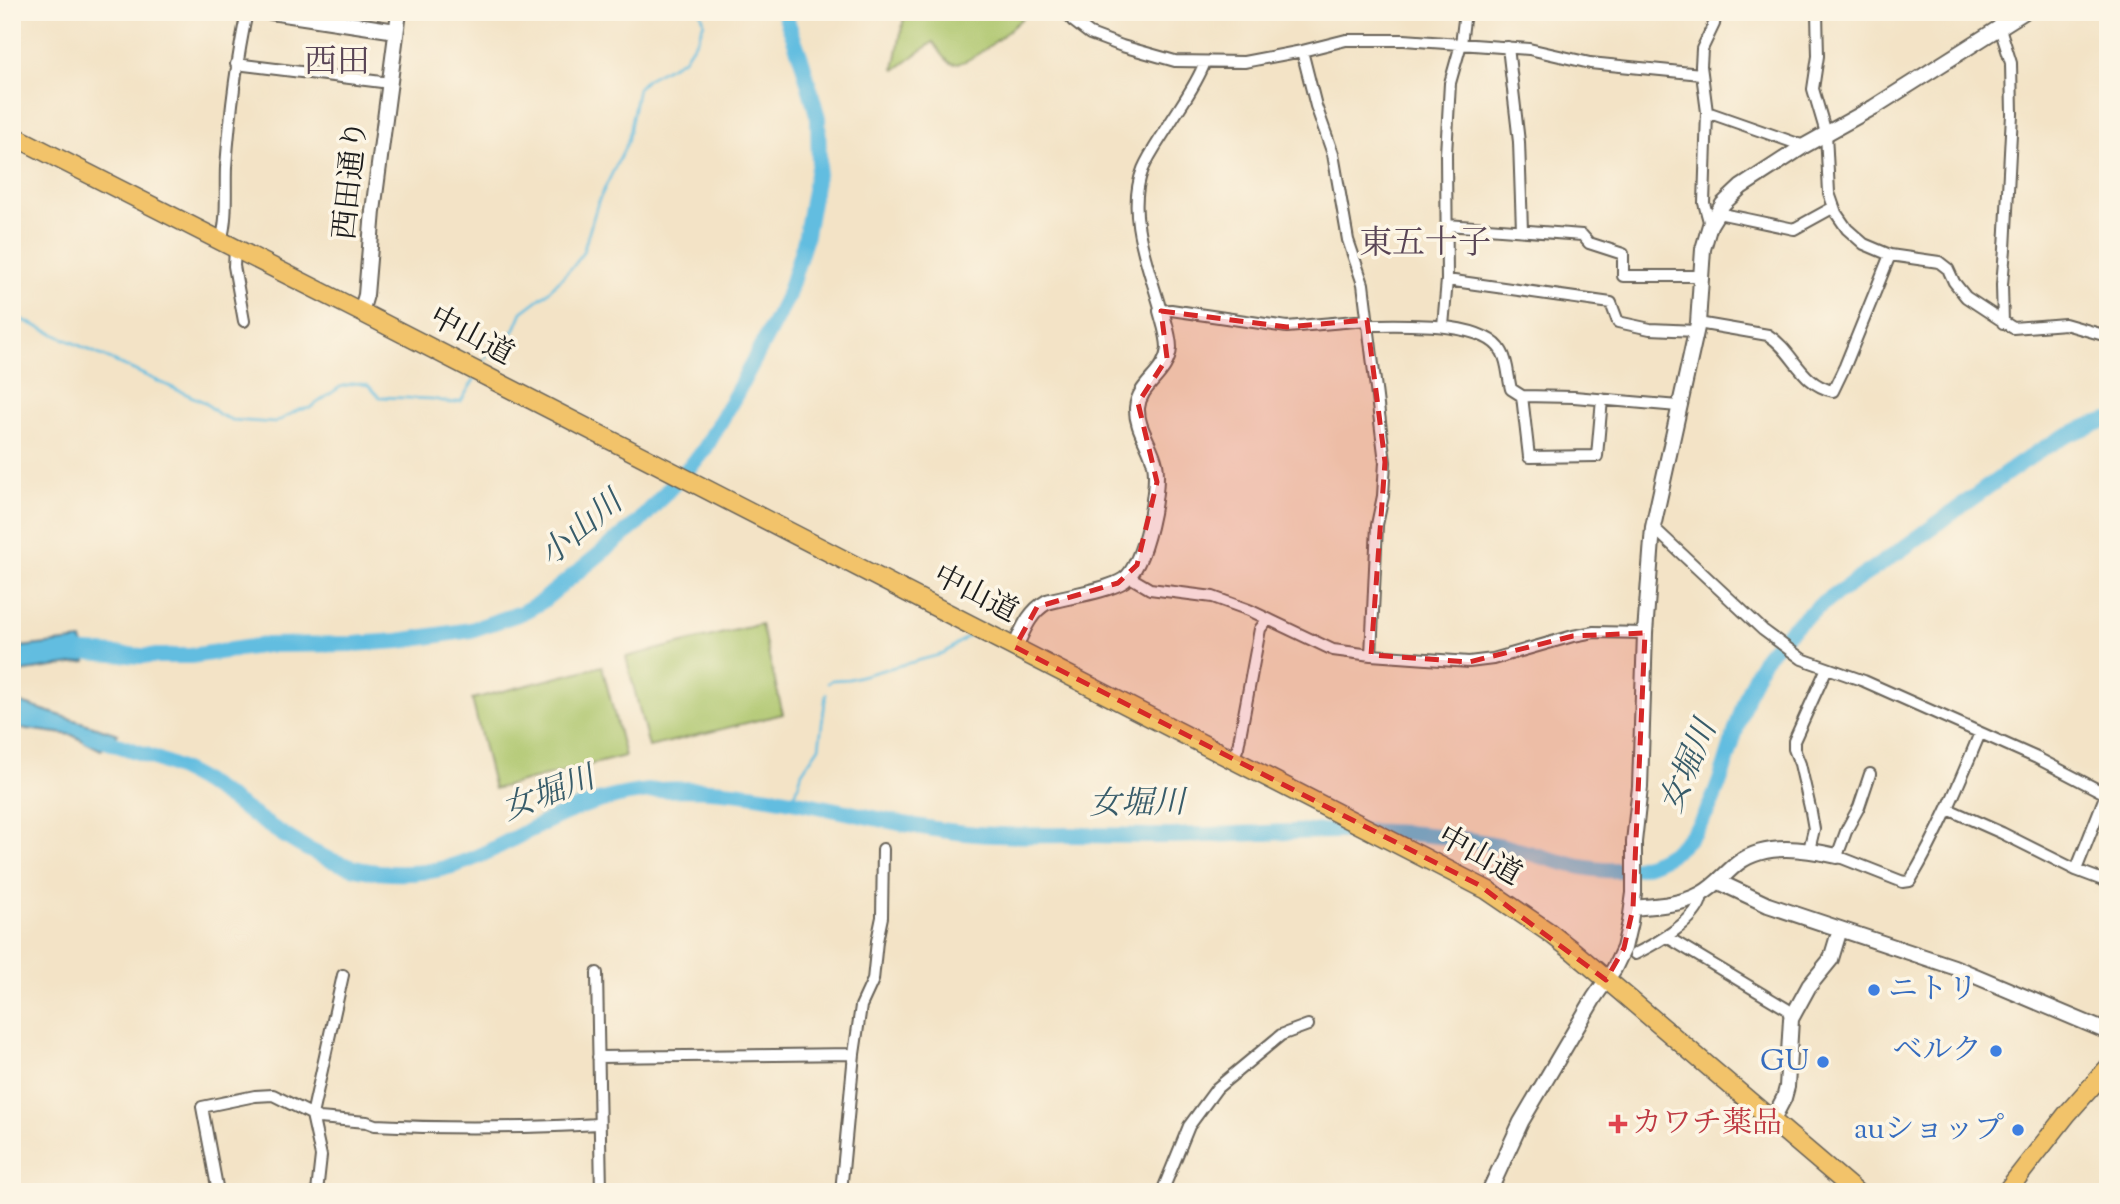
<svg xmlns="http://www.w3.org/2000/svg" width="2120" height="1204" viewBox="0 0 2120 1204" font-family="'Sorts Mill Goudy','Noto Serif JP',serif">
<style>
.green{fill:#acc56b;stroke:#647044;stroke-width:2}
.water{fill:#62bde0;stroke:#3f6c7e;stroke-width:2}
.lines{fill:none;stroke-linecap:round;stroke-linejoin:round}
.stream{stroke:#62bde0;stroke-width:2.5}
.river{stroke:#62bde0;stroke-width:16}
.minor-casing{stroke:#676258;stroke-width:14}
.tertiary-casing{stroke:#676258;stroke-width:18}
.primary-casing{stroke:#676258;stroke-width:21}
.trunk-casing{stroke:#676258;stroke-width:21}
.minor{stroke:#fff;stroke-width:10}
.tertiary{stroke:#fff;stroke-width:14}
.primary{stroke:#f2c36a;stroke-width:18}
.trunk{stroke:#f2c36a;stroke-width:18}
.marked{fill:#d62828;fill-opacity:0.2;stroke:#d62828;stroke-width:5;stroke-dasharray:14 9;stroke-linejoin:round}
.shop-dot{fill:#3f7fe0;stroke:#fcf5e5;stroke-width:2.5}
.health-dot{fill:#e0444e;stroke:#fcf5e5;stroke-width:2.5}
.labels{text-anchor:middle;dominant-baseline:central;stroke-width:7;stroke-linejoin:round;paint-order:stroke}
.street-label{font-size:30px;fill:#1c1c1c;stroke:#fcf5e5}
.shop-label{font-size:30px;fill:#366cbe;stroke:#fcf5e5;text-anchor:end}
.health-label{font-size:30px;fill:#be3a42;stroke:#fcf5e5;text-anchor:start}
.water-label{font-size:32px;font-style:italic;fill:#385c6a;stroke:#fcf5e5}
.quarter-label{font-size:33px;fill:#594556;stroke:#fcf5e5}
</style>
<rect width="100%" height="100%" fill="#fcf5e5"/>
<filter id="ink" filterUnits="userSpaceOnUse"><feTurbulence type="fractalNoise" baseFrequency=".0143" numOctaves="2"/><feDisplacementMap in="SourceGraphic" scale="14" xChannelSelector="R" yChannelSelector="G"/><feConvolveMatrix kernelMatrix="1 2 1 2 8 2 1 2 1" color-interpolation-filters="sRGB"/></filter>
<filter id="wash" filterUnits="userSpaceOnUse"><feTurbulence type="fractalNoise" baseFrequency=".00686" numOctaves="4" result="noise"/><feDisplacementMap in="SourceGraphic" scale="28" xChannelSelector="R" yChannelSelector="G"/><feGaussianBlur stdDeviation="1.57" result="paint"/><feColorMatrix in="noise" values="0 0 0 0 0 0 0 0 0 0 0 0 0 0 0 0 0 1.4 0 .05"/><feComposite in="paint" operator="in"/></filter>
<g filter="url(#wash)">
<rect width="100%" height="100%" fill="#f3e3c6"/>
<path class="green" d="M 905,12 L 1029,12 C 1017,23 968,70 951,63 C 944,60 938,47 933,42 L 895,70 L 894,69 Z
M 761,624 L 783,714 L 649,747 L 626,657 Z
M 602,666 L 625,756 L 494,789 L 472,699 Z"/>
<path class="water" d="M 82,640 L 86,662 L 12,673 L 12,648 Z
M 12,700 L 118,734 L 101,750 L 72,735 L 12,727 Z"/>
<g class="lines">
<path class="stream" d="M 12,315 L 204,402 L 220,415 L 232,420 L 275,423 L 298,410 L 310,408 L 340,387 L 355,383 L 368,385 L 379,397 L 433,399 L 451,403 L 461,401 L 475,378
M 481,366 L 491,350 L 514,331 L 522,312 L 546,294 L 576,263 L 583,252 L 598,202 L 627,143 L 638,88 L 647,79 L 684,59 L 699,36 L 704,22 L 701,12
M 828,683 L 832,680 L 849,679 L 943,654 L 968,636
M 793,802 L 802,772 L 819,747 L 826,694"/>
<path class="river" d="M 64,654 L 87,652 L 141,656 L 190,656 L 266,645 L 353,644 L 399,641 L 471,630 L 521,613 L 541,602 L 639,522 L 703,452 L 736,394 L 787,298 L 805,240 L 819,163 L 818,118 L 802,61 L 784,12
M 90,736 C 126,748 164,759 197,778 C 255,811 308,865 378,872 C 453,880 487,850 550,820 C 584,803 622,793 660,790 C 763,783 864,823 966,833 C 1000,837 1035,835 1069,835 C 1103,835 1138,836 1172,836 C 1230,835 1287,831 1344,831 C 1393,831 1445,835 1493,844 C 1552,855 1611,891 1670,854 C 1729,816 1728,718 1763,661 C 1771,648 1783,638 1794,627 C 1828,596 1868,574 1905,547 C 1933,527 1961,506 1989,486 C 2026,459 2062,432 2108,420"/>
</g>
</g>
<g filter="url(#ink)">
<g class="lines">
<g class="minor-casing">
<path id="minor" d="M 1066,12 L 1073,21 L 1090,34 L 1122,46 L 1175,61 L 1244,62 L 1302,51 L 1346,40 L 1404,40 L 1529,49 L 1590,63 L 1701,74
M 1817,12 L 1818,56 L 1813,89 L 1826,133 L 1829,193 L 1836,213 L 1847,229 L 1864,244 L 1890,255 L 1939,262 L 1948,269 L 1954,282 L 1966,297 L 2013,328 L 2065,324 L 2100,334 L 2108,332
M 1999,12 L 2000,28 L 2011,63 L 2012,114 L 2005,249 L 2002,285 L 2003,323
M 1508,47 L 1519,142 L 1522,230
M 1302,51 L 1316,106 L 1333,154 L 1348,240 L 1363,284 L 1385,462 L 1383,496 L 1377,525 L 1371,655
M 1205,62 C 1196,86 1180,106 1167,128 C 1159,141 1149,155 1143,169 C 1125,214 1149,267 1161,311 L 1171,310 L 1287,327 L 1367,320
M 236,64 L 390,83
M 1707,112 L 1804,146
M 1718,213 L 1794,229 L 1834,207
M 1447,225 L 1582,235 L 1589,243 L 1623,254 L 1623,276 L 1702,276
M 1710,225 L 1704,203 L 1707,112 L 1701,66 L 1702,49 L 1714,24 L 1716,12
M 221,241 C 228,217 225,192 226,167 C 230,114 236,63 247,12
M 235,249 L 234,266 L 244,321
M 1447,280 L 1611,303 L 1618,322 L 1650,329 L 1696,331
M 1698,323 L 1768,335 C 1794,351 1800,384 1833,391 L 1845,366 L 1890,255
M 1367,325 C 1400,325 1485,320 1502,352 C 1508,362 1508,378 1511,389 L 1522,396 L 1574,397 L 1678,406
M 1443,326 L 1447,280 L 1446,154 L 1450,83 L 1461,44 L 1465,12
M 1522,396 L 1529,457 L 1597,456 L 1602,399
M 1653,527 L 1763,630 L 1802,659 L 1864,681 L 2037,758 L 2108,795
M 1128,576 L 1150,589 L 1213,597 L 1249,610 L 1333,650 L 1371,655 L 1469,662 L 1493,659 L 1573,636 L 1594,632 L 1645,633
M 1233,759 L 1238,747 L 1260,629 L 1268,619
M 1870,774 L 1859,807 L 1847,829 L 1837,856 L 1903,882 L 1910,881 C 1938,834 1959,784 1980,733
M 1948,809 L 2002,833 L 2076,870 L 2108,882
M 1809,850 L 1814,829 L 1811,812 L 1800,764 L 1794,749 L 1794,741 L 1827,668
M 2076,870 L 2106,794
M 1667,937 L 1787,1009 L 1791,1019
M 1635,954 C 1655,944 1701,919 1702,894
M 597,973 L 601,1192
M 598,1057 L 854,1054
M 218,1192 L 202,1107 L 255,1096 L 273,1095 L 319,1118 L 367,1122 L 375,1125 C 450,1129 524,1128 599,1124
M 317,1192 L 321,1156 L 312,1115 L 343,975
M 841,1192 L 854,1054 L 861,1006 L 873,980 L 877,941 L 882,917 L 883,849
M 1162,1192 L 1189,1126 L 1217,1088 L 1281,1035 L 1308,1025"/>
</g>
<g class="tertiary-casing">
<path id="tertiary" d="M 271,12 L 396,31
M 361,312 L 366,295 L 373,211 L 399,12
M 1015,647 C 1023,630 1029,612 1047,602 C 1068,596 1107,591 1124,580 C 1145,566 1160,488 1155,464 C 1151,445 1136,428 1137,408 C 1139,383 1167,375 1169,348 C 1169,336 1164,322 1161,311
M 1719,882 L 1768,905 L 1954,967 L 2108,1032
M 1633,908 C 1655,906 1681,905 1701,894 C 1716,886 1725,873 1738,863 C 1766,842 1806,849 1837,856
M 1772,1121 L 1784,1098 L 1787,1087 L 1791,1019 L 1809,986 L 1831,959 L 1840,929
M 1489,1192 L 1521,1122 L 1594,998 L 1614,969 L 1624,948 L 1630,922 L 1634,893 L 1634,842 L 1640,787 L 1645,633 L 1653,527 L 1698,323 L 1703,249 L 1710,225 L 1723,204 L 1741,187 L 1804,146 L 1874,107 L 2024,12"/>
</g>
<g class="primary-casing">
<path id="primary" d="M 2006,1192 L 2067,1114 L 2108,1068"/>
</g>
<g class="trunk-casing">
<path id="trunk" d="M 12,135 L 361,312 L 1487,890 L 1550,933 L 1573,951 L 1856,1192"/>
</g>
<use href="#minor" class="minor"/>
<use href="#tertiary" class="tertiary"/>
<use href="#primary" class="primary"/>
<use href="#trunk" class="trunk"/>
</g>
</g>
<path class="marked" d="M 1161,311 L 1287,327 L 1367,320 L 1385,462 L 1371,655 L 1469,662 L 1573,636 L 1645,633 L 1633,908 L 1624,948 L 1606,980 L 1479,885 L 1015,647 L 1037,607 L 1118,583 L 1137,565 L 1157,482 L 1138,403 L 1167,358 Z"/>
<g class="shop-dot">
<circle cx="1874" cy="990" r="7"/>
<circle cx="1996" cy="1051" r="7"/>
<circle cx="1823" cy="1062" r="7"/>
<circle cx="2018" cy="1130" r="7"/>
</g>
<path class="health-dot" d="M1614.5 1113.5h7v7h7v7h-7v7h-7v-7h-7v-7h7z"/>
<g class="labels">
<g class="street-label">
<text transform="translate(352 180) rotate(-84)">西田通り</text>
<text transform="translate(471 337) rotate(28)">中山道</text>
<text transform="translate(975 595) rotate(27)">中山道</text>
<text transform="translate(1479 857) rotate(29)">中山道</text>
</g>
<g class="shop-label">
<text x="1888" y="990" text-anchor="start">ニトリ</text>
<text x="1982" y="1051">ベルク</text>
<text x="1809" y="1062">GU</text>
<text x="2004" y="1130">auショップ</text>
</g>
<g class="health-label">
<text x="1632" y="1124">カワチ薬品</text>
</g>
<g class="water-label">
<text transform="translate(582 530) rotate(-40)">小山川</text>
<text transform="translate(1690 767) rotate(-67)">女堀川</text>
<text transform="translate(549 795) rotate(-21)">女堀川</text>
<text transform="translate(1137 805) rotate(-1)">女堀川</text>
</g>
<g class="quarter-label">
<text x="337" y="64">西田</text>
<text x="1425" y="245">東五十子</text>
</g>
</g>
<rect width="2120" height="1204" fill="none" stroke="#fcf5e5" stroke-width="42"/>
</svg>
